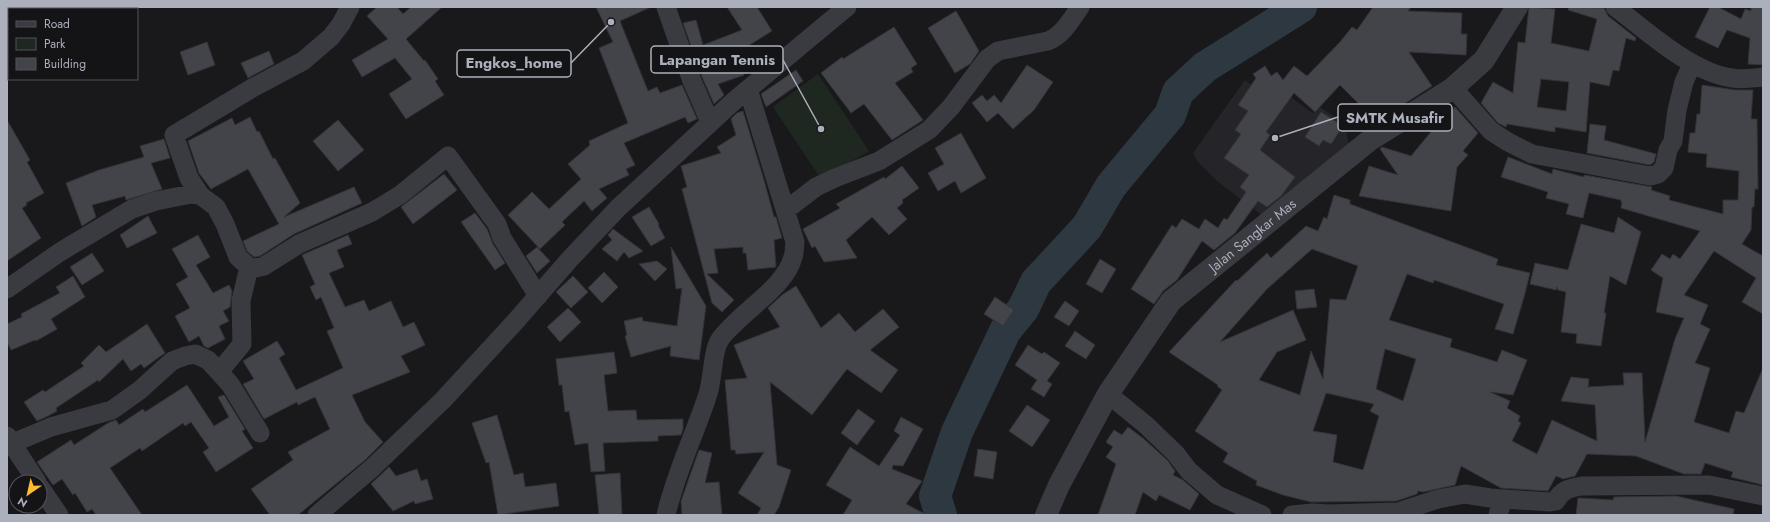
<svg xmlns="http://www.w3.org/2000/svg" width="1770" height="522" viewBox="0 0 1770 522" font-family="Jost,sans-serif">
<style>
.built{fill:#252529}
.green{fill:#1f2820}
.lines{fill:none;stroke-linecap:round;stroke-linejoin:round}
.river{stroke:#2e3841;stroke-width:32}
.building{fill:#434449;stroke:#333338;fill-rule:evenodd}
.minor{stroke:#3a3b41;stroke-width:19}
.tertiary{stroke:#3a3b41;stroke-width:22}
.labels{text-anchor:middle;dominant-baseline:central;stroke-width:3;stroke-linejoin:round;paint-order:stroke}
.street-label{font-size:14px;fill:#abb0bc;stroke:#141417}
.leader{fill:none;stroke:#abb0bc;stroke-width:1.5}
.callout-dot{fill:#abb0bc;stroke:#141417;stroke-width:1.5}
.callout{fill:#141417;stroke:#abb0bc;stroke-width:1.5}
.callout-label{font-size:15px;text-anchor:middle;font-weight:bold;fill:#abb0bc}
</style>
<rect width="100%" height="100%" fill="#19191c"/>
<path class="built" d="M 1245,80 L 1273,103 L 1285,93 L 1313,113 L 1320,107 L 1345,124 L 1352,162 L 1271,222 L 1217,181 L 1198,162 L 1193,153 Z"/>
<path class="green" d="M 818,74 L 869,151 L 821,179 L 773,107 Z"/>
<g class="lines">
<path class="river" d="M 941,515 L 935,496 L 957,432 L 1005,331 L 1023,309 L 1036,282 L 1087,227 L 1111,186 L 1170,115 L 1178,92 L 1205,67 L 1301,7"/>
</g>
<path class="building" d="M 377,7 L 397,7 L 403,14 L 411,7 L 442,7 L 406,39 L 424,61 L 425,60 L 438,79 L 435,81 L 444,95 L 406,119 L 389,94 L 412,79 L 395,58 L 362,77 L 352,60 L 388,39 L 367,16 Z
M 596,7 L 651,7 L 620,21 L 648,91 L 657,87 L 660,93 L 682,85 L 697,119 L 688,123 L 685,117 L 624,143 L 635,165 L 626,169 L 629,175 L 599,189 L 607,198 L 592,211 L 584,201 L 562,222 L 565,225 L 540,249 L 508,215 L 532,192 L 549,209 L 581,179 L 568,164 L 590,145 L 589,141 L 628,123 L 599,48 L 613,42 Z
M 727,7 L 757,7 L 772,31 L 748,46 L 738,49 L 744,66 L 741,67 L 744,75 L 718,84 L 724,95 L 714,104 L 702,77 L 683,23 L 696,20 L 703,45 L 742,30 Z
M 1373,7 L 1411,7 L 1408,11 L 1462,13 L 1461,34 L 1467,34 L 1466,55 L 1409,52 L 1432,86 L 1365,129 L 1354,114 L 1363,108 L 1340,85 L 1315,112 L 1294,93 L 1266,132 L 1270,135 L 1260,150 L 1295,177 L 1281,196 L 1267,207 L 1258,201 L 1235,233 L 1214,250 L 1202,241 L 1177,280 L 1163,291 L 1154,304 L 1131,289 L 1172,225 L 1176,228 L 1182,219 L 1199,229 L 1205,219 L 1218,228 L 1224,218 L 1227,220 L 1246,192 L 1240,187 L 1249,175 L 1224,158 L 1241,134 L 1235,130 L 1248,111 L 1238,105 L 1256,78 L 1253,74 L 1265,66 L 1271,76 L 1277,72 L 1283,80 L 1294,66 L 1307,76 L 1340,42 L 1352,27 L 1357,30 Z
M 1529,7 L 1555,9 L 1551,43 L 1589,51 L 1597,19 L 1568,10 L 1569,7 L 1604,8 L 1608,16 L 1636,38 L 1635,41 L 1626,38 L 1619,71 L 1613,70 L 1609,86 L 1590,82 L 1586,132 L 1555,127 L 1555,132 L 1507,124 L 1506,127 L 1498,123 L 1481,103 L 1493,82 L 1513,93 L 1518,42 L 1525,43 ZM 1541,79 L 1569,82 L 1566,111 L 1537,107 Z
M 1710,7 L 1718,7 L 1741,19 L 1745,9 L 1751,11 L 1751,7 L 1763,7 L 1763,65 L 1748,64 L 1750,38 L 1727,30 L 1718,48 L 1695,37 Z
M 956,11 L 979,51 L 970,64 L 955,73 L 928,28 Z
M 894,27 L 917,64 L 911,68 L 913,72 L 895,83 L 923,120 L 892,140 L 864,104 L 851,113 L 821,73 L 842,57 L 843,59 Z
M 207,42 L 215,65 L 188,75 L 180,52 Z
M 269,51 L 274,64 L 248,78 L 241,63 Z
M 1027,65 L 1053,82 L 1034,110 L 1013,129 L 998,113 L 987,122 L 972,103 L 982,95 L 987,101 L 994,95 L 1001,103 Z
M 796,70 L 803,81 L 766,107 L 761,94 Z
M 1702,85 L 1735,90 L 1753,90 L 1751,119 L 1757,119 L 1758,189 L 1755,189 L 1754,207 L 1752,207 L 1751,230 L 1742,244 L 1763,256 L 1763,314 L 1742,302 L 1756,278 L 1714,251 L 1684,295 L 1708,305 L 1700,324 L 1710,329 L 1695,363 L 1710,368 L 1694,422 L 1729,433 L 1736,411 L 1744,413 L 1763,368 L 1763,485 L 1731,477 L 1733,472 L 1705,463 L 1701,474 L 1684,474 L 1636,456 L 1587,454 L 1575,476 L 1563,479 L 1556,476 L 1548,491 L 1501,488 L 1461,466 L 1455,485 L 1423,492 L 1418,491 L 1417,494 L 1396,501 L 1311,502 L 1283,495 L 1256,485 L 1257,481 L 1223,462 L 1228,453 L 1195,431 L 1222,390 L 1217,386 L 1218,385 L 1169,352 L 1236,280 L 1237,281 L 1267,253 L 1271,258 L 1306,226 L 1318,231 L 1324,217 L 1327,219 L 1334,195 L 1350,200 L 1350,204 L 1498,259 L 1496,265 L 1530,273 L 1524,297 L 1513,334 L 1495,329 L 1504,304 L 1434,280 L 1433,283 L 1407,274 L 1389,320 L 1452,339 L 1450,347 L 1497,362 L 1502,350 L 1527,360 L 1513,395 L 1490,392 L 1510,401 L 1507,408 L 1520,416 L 1518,421 L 1521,423 L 1512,441 L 1537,454 L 1552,420 L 1597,441 L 1595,405 L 1561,401 L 1571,377 L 1589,379 L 1588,387 L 1624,385 L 1623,373 L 1642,373 L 1645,442 L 1675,339 L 1684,318 L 1656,312 L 1663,278 L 1651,270 L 1662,254 L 1670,259 L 1673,254 L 1680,259 L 1700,231 L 1621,208 L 1622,202 L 1621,202 L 1621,200 L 1589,193 L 1583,218 L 1566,214 L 1569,204 L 1546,198 L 1548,192 L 1501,177 L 1508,157 L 1552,174 L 1553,169 L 1584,177 L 1584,175 L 1652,187 L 1651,190 L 1670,196 L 1669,200 L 1723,214 L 1723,200 L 1738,200 L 1739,171 L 1706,167 L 1707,154 L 1688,152 L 1690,133 L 1695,133 L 1697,114 L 1700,114 ZM 1312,249 L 1358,266 L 1346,300 L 1330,299 L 1323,379 L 1311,351 L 1300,395 L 1259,380 L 1277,352 L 1306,340 L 1293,310 L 1220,342 L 1267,289 ZM 1385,349 L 1416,359 L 1403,401 L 1376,389 ZM 1326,393 L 1374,404 L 1370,411 L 1379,416 L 1363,470 L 1333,462 L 1337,435 L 1313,431 Z
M 1455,107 L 1478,133 L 1463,151 L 1468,155 L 1457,167 L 1451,211 L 1359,196 L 1369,166 L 1398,175 L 1380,149 L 1382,147 L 1411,156 L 1435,127 L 1437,129 Z
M 743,111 L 764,180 L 774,217 L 776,217 L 782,238 L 774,240 L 776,267 L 748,270 L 746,253 L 743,253 L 743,247 L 714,249 L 718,273 L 707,274 L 734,300 L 722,312 L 712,303 L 682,189 L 687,187 L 681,166 L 721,153 L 717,147 L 736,135 L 731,119 L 737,113 Z
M 1321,112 L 1343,126 L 1331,144 L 1323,140 L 1319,146 L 1305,137 Z
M 250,117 L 257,132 L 259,131 L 273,159 L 275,158 L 300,203 L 284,217 L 354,187 L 362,203 L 294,234 L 260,256 L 254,257 L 247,251 L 243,241 L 279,224 L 248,169 L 211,189 L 199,173 L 188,141 L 232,118 L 235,125 Z
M 7,120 L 30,160 L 27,162 L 44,193 L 26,203 L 27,205 L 22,208 L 41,238 L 7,261 Z
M 338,120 L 364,150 L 338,171 L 313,141 Z
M 1590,124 L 1606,126 L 1604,140 L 1656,154 L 1654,162 L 1650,165 L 1587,153 Z
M 961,133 L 986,178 L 961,193 L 955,181 L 938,191 L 928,173 L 944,164 L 935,148 Z
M 164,139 L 170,158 L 151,163 L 162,189 L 126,200 L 125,196 L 92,205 L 96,217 L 82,226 L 66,183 L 99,170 L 144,157 L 140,146 Z
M 902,166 L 919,188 L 902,200 L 903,203 L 897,208 L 907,219 L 889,235 L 872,217 L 846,240 L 857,258 L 824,262 L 815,246 L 812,248 L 803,229 L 840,208 L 836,204 L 884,177 L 885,179 Z
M 444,174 L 457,190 L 413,224 L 401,207 Z
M 649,207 L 659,224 L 658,225 L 665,238 L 651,246 L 632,217 Z
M 475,213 L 487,229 L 493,244 L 505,263 L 495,270 L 461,222 Z
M 148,216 L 157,233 L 127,248 L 120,235 Z
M 1618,217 L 1641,232 L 1626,285 L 1610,276 L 1604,313 L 1606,313 L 1601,346 L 1576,343 L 1577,334 L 1561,332 L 1566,292 L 1558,290 L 1557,287 L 1556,290 L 1530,284 L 1535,263 L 1568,270 L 1581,224 L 1614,233 Z
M 613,229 L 643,251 L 629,258 L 624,252 L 617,261 L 602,249 L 612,240 L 608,235 Z
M 198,235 L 210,257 L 196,265 L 213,293 L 229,285 L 232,291 L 230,307 L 223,311 L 229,321 L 219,326 L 225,339 L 208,348 L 204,346 L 199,336 L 189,342 L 175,316 L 190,308 L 176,284 L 188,277 L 172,249 Z
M 348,235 L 352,244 L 337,250 L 344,267 L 329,273 L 345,307 L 364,300 L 369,311 L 391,301 L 403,327 L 414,322 L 425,345 L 401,356 L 410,372 L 352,395 L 365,422 L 383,442 L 365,460 L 298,515 L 270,515 L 251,489 L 293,460 L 288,452 L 330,429 L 315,397 L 298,405 L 297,402 L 264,419 L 243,384 L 254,379 L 243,361 L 277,341 L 285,354 L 279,358 L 296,390 L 343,368 L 327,331 L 334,328 L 321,297 L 316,300 L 310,287 L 315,284 L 302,255 Z
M 537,247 L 550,261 L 537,273 L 526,256 Z
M 671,247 L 706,306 L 699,360 L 670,356 L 671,346 L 631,357 L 625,336 L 627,335 L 624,321 L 642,317 L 643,321 L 677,326 L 682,288 L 676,289 Z
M 92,253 L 104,271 L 82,285 L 70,267 Z
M 1100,259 L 1116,269 L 1102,293 L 1086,284 Z
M 657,261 L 667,269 L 655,281 L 639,264 Z
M 604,272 L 618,287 L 602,303 L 588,288 Z
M 73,276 L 85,297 L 51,319 L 57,329 L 36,341 L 35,340 L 11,350 L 7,342 L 7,324 L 22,317 L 21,314 L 60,293 L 56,287 Z
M 573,276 L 588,292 L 571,308 L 556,292 Z
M 796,286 L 821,328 L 839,313 L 855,332 L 883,309 L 899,327 L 870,350 L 898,370 L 881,393 L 847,369 L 812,415 L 770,382 L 777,465 L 791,470 L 779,507 L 774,515 L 757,515 L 761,508 L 738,493 L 764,452 L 736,454 L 735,450 L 731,450 L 725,380 L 747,378 L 734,345 L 780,327 L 768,308 L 782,295 Z
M 1314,289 L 1317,307 L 1297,309 L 1295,291 Z
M 995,297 L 1014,310 L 1003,326 L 984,314 Z
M 1065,301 L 1079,311 L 1069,326 L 1054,317 Z
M 568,308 L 581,322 L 560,342 L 547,327 Z
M 147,324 L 165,353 L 162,355 L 144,368 L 141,364 L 131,371 L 123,359 L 99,382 L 98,380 L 56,408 L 57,411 L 48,416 L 37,421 L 24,402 L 43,390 L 45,392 L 84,366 L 81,363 L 99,345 L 106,352 Z
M 1075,331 L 1095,345 L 1086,359 L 1065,346 Z
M 1028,345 L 1042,354 L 1044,352 L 1060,363 L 1047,381 L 1052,384 L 1044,397 L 1031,389 L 1037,380 L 1015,365 Z
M 614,352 L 617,373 L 604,375 L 608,411 L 636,410 L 637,420 L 683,419 L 683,429 L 681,435 L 658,436 L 658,441 L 603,443 L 605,471 L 591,472 L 588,443 L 575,445 L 569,411 L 565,412 L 562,385 L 559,385 L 556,359 Z
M 187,385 L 214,426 L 229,417 L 218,397 L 224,395 L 245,429 L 242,431 L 253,448 L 216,472 L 203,452 L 209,448 L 191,422 L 185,426 L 183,423 L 142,451 L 140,448 L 110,468 L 142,515 L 96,515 L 92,509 L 87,512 L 75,493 L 73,495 L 62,479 L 53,485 L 37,462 L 71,440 L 74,445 L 108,423 L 116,420 L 119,425 L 143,409 L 145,412 Z
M 1027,405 L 1050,420 L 1032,447 L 1009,431 Z
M 858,409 L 875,421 L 857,445 L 841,433 Z
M 497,415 L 514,475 L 523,473 L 525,487 L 556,483 L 559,506 L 498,515 L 489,462 L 486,463 L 472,423 Z
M 901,417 L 923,429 L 903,466 L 893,465 L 892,469 L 922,481 L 906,504 L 927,515 L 843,515 L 852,500 L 826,485 L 850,447 L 879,466 L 900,435 L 894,431 Z
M 1128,427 L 1144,439 L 1168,461 L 1175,471 L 1173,475 L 1183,480 L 1199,494 L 1190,510 L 1159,495 L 1156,501 L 1143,492 L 1135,515 L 1098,515 L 1116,464 L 1106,457 L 1113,447 L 1106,442 L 1114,430 L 1122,435 Z
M 978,449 L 997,452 L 993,479 L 974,476 Z
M 699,450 L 712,453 L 705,483 L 719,482 L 722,515 L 682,515 L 681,501 Z
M 389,467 L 396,476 L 417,469 L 421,481 L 427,479 L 433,499 L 415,504 L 414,501 L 393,511 L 371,484 Z
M 620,473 L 622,515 L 599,515 L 595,475 Z
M 1676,496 L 1734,509 L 1733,515 L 1576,515 L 1578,498 L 1580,498 L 1613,500 L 1614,497 Z"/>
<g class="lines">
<path class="minor" d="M 666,7 L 692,81 L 710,122
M 1615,7 C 1647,31 1692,73 1732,78 C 1742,80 1753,78 1763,77
M 1453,88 L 1491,131 L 1508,142 L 1532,154 L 1650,176 L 1658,174 L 1664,168 L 1668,150 L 1673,141 L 1677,110 L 1684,82 L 1692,64
M 200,195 L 189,178 L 174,135 L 254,87 L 303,61 L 331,37 L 341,24 L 350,7
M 786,210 L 816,187 L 835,178 L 879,161 L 929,130 L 951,107 L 987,59 L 998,51 L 1048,41 C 1063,35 1071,20 1080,7
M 7,289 L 60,252 L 132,209 L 156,201 L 191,194 L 200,195 L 216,207 L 225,224 L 238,257 L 249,267 L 256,268 L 264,266 L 299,244 L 372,212 L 400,195 L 448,156 L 497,224 L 502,238 L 538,296
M 219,372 L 242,344 L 241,301 L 249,267
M 1108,394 L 1146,425 L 1176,454 L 1189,471 L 1217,495 L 1262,515
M 7,436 L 37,482
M 13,443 L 51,427 L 112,410 L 140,390 L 172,361 L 185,356 L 195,354 L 208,360 L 230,384 L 260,433
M 40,487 L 59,515
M 317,515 L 372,468 L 443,400 L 514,323 L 569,260 L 618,208 L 735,100 L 847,7
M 666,515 C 675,475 694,436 707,397 C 713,381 712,356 718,343 C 721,336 728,330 733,325 C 752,305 786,284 793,257 C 795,252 794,247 795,242 L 748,89
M 1292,515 L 1313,513 L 1328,514 L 1398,512 L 1438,499 L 1465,494 L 1490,498 L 1550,502 L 1556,501 C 1561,490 1570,488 1582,486 L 1709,485 L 1763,496
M 1498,515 L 1503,499"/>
<path class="tertiary" id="s1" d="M 1046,515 L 1059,485 L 1108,394 L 1171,301 L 1370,140 L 1453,88 L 1484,60 L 1517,7"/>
</g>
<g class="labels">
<g class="street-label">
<text stroke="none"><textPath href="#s1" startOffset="353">Jalan Sangkar Mas</textPath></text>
</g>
</g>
<path class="leader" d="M821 129L783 60M611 22L571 63M1275 138L1338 117"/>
<g class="callout-dot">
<circle cx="821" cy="129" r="4"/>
<circle cx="611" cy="22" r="4"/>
<circle cx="1275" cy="138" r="4"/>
</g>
<g class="callout">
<rect x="651" y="46" width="132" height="27" rx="4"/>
<rect x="457" y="50" width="114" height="27" rx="4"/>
<rect x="1338" y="104" width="114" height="27" rx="4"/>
</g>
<g class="callout-label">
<text x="717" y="65">Lapangan Tennis</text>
<text x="514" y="68">Engkos_home</text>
<text x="1395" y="123">SMTK Musafir</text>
</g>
<rect width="1770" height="522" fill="none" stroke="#abb0bc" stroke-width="16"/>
<rect x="8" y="8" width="130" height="72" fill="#141417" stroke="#505259"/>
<rect x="16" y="21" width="20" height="6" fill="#3a3b41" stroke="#505259"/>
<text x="44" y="28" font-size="12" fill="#abb0bc">Road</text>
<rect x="16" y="38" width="20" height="12" fill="#1f2820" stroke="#505259"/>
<text x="44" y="48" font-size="12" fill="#abb0bc">Park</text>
<rect x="16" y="58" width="20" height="12" fill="#434449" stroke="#505259"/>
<text x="44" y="68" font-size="12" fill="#abb0bc">Building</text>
<g transform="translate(28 494) rotate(214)"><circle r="19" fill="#141417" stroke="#505259"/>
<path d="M0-3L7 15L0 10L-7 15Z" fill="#febb30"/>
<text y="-6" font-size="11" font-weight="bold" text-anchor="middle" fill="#abb0bc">N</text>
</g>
</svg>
